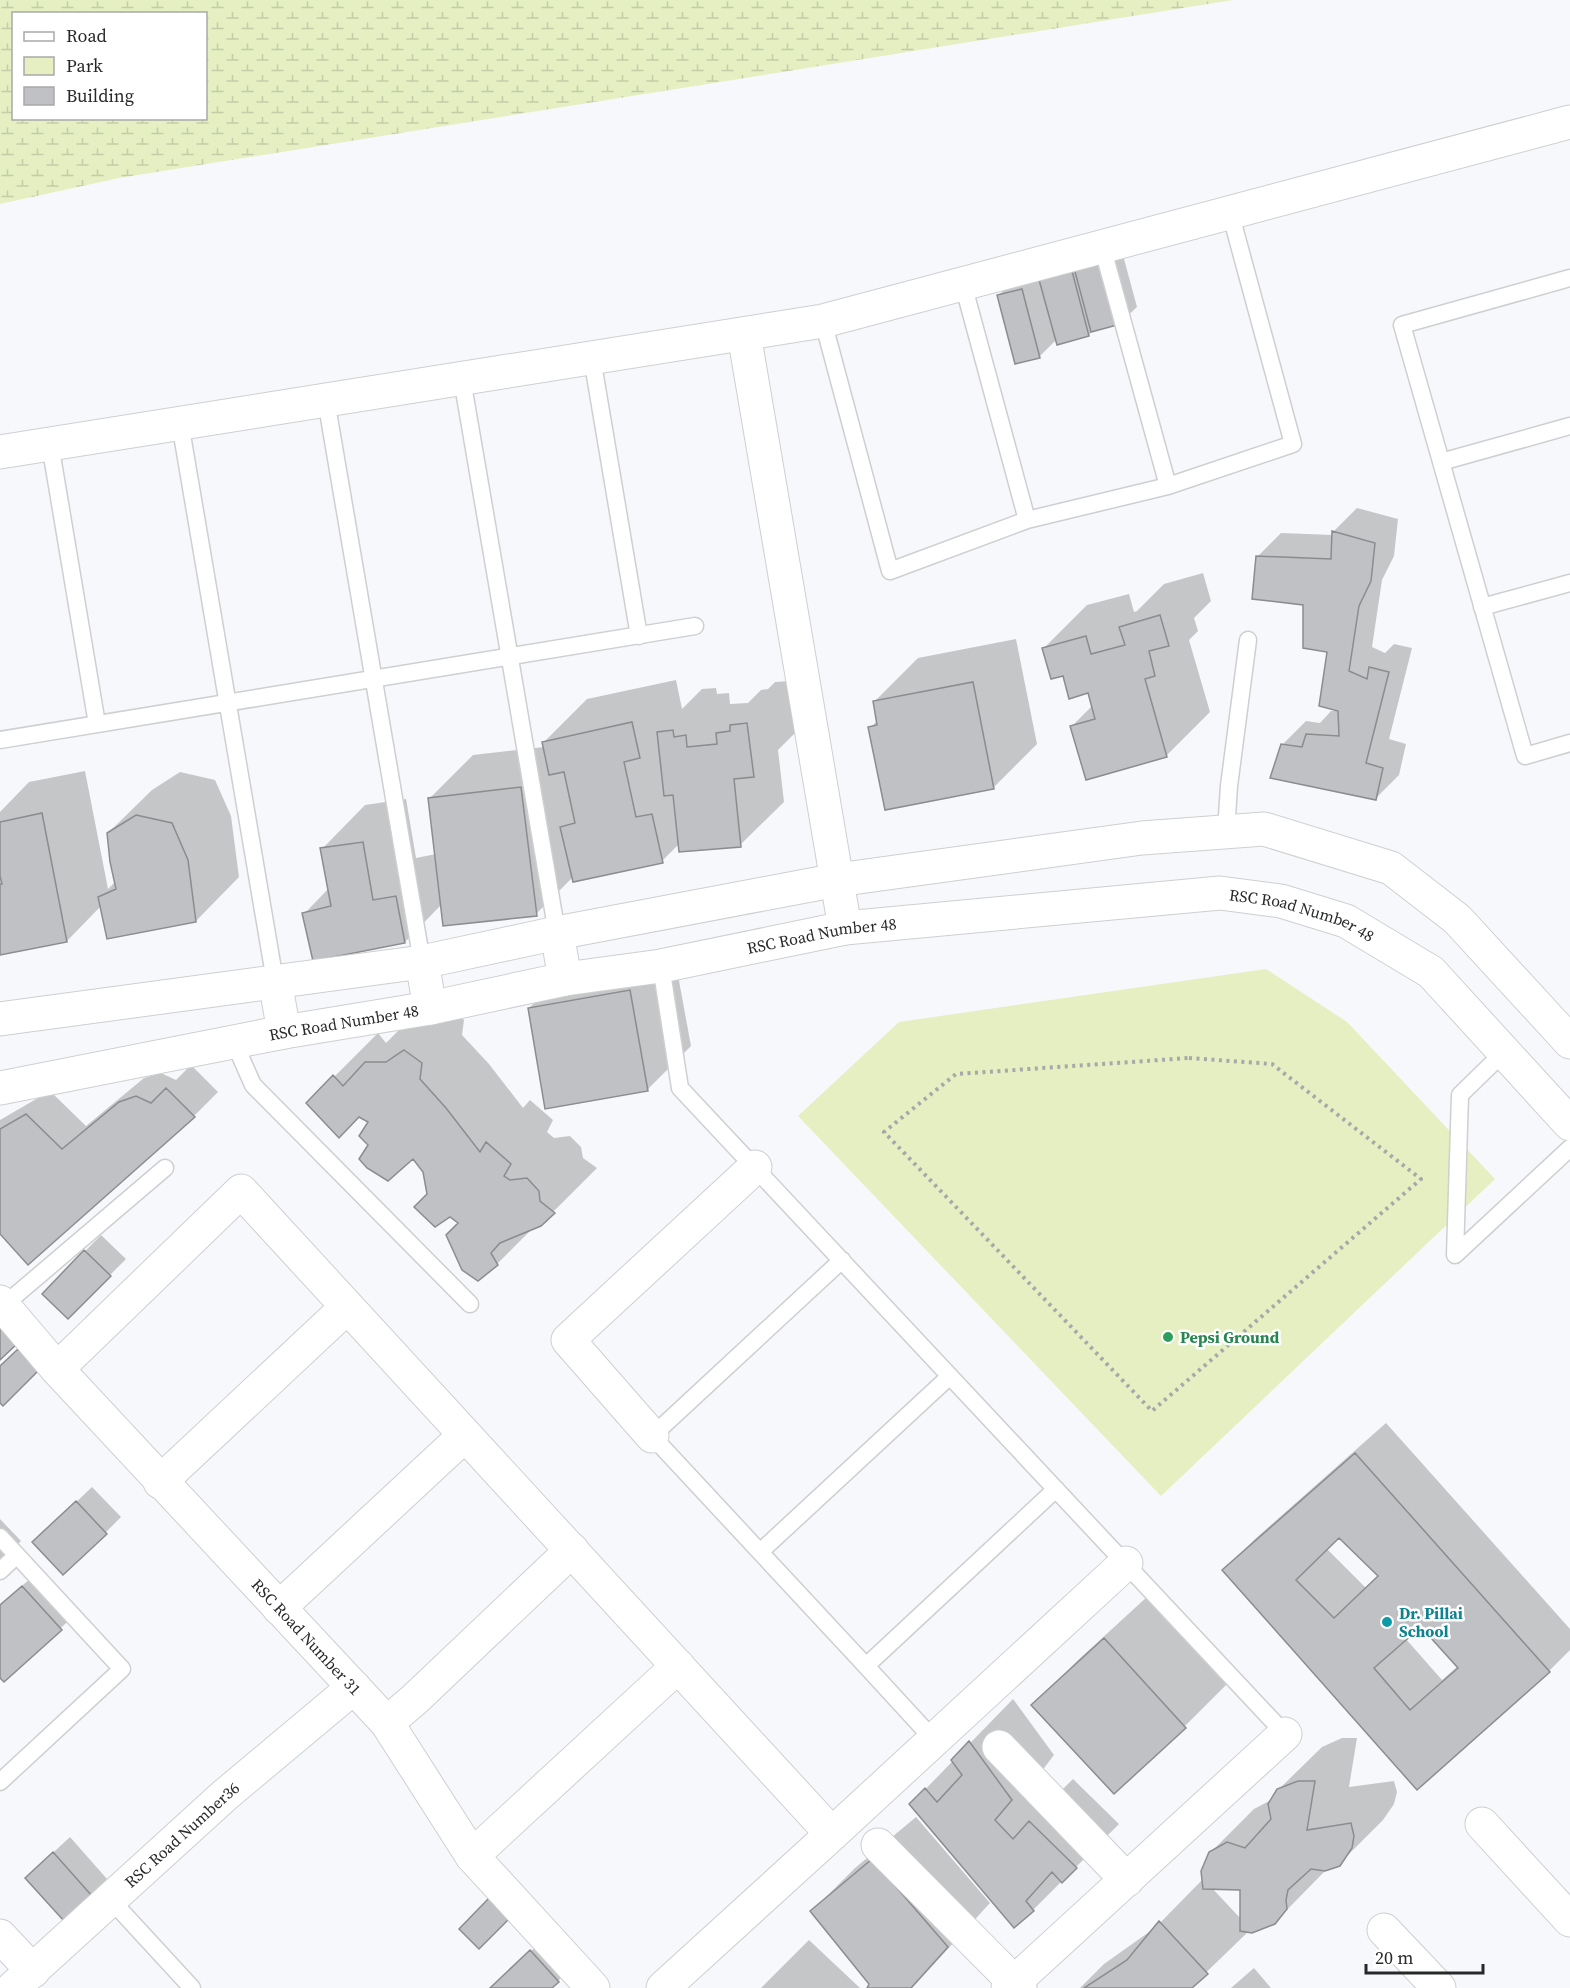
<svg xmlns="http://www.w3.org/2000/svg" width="1570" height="1988" viewBox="0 0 1570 1988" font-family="'Source Serif 4',serif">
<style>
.wetland{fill:url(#wetland-marsh);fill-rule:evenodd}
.park{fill:#e5efc2}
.shadow{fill:#0003;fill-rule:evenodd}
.building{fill:#c0c1c4;stroke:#8b8c8f;stroke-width:1.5;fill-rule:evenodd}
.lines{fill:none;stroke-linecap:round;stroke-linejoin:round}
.lane-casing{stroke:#cdcfd1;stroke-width:19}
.street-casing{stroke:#cdcfd1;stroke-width:35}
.secondary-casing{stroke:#cdcfd1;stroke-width:35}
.path{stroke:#a7a8aa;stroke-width:4;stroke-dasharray:3 4.5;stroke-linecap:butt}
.lane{stroke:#fff;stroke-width:16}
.street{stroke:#fff;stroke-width:33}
.secondary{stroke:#fff;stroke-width:33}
.leisure-dot{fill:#2e9e5b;stroke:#fff;stroke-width:2}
.culture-dot{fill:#0f9aa8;stroke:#fff;stroke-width:2}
.labels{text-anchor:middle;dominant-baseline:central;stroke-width:5;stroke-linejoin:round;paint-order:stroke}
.street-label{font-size:16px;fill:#272829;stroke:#fff}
.leisure-label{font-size:16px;font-weight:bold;fill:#27864d;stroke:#fff;text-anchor:start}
.culture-label{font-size:16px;font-weight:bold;fill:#0d838f;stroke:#fff;text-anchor:start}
</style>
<defs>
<pattern id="wetland-marsh" width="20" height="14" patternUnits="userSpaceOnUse" patternTransform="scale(1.5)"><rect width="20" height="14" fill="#e5efc2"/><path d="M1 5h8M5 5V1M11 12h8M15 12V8" fill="none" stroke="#c4cda7"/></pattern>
</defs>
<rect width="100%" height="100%" fill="#f7f8fb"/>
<path class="wetland" d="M 0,0 L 1233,0 L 119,178 L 0,204 ZM 14,14 L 206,14 L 206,118 L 14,118 Z"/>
<path class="park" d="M 1266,969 L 1347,1022 L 1495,1179 L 1161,1496 L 798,1116 L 899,1022 Z"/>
<path class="shadow" d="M 1120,244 L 1137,307 L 1121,322 L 1094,329 L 1089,335 L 1057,339 L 1040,356 L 998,296 L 1014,280 Z
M 1357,508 L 1398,519 L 1394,556 L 1382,580 L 1372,647 L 1385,653 L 1394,644 L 1412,648 L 1389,739 L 1406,744 L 1399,775 L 1375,799 L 1282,745 L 1306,721 L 1320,723 L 1331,711 L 1340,711 L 1328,651 L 1304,604 L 1257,557 L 1281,533 L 1333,535 L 1333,532 Z
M 1203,573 L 1211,601 L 1194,618 L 1198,631 L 1189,640 L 1210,712 L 1166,756 L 1072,726 L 1093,705 L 1090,692 L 1064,674 L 1044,648 L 1087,605 L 1129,594 L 1134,612 L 1137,611 L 1164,584 Z
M 1016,639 L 1037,744 L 994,787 L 886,808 L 870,728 L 878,720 L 874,702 L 918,658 Z
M 676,680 L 682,709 L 702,689 L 716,688 L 717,694 L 729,693 L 730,704 L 748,703 L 761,690 L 768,689 L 775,682 L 790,681 L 796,732 L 778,750 L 784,802 L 740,845 L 679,844 L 662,861 L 573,877 L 536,914 L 442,904 L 405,942 L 304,914 L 329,888 L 322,849 L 365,805 L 406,799 L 416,858 L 436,854 L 430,798 L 473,755 L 544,747 L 543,743 L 587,699 Z
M 85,771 L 108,889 L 116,881 L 108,833 L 152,790 L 180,772 L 215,780 L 231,816 L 239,877 L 196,921 L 101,906 L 67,941 L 0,953 L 0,812 L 29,782 Z
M 673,948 L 691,1046 L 647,1090 L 529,1008 L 573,965 Z
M 448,1008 L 464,1020 L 462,1035 L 489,1064 L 523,1108 L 530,1100 L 553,1120 L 547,1132 L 554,1138 L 570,1136 L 581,1147 L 583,1158 L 597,1168 L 540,1225 L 533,1228 L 497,1264 L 460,1223 L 414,1157 L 370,1144 L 371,1122 L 359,1115 L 308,1103 L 378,1033 L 386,1043 L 410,1019 Z
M 191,1065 L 218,1092 L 194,1116 L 28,1263 L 0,1232 L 0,1120 L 50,1091 L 86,1126 L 144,1078 L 161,1073 L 176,1080 Z
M 101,1235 L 126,1259 L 68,1317 L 44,1293 Z
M 1386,1423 L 1570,1629 L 1570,1650 L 1549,1671 L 1417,1788 L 1224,1570 L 1255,1539 ZM 1339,1535 L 1380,1575 L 1366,1588 L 1326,1548 ZM 1421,1625 L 1458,1666 L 1442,1680 L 1405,1638 Z
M 92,1487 L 121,1517 L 105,1533 L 50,1527 Z
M 0,1519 L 21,1541 L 0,1562 Z
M 39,1571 L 77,1613 L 4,1680 L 0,1676 L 0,1605 Z
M 1148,1596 L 1228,1683 L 1185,1726 L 1114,1792 L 1034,1705 L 1077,1661 Z
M 1013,1699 L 1054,1755 L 1038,1776 L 1057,1795 L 1073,1779 L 1119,1824 L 1033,1910 L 911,1804 Z
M 1342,1738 L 1357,1738 L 1349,1787 L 1394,1781 L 1397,1792 L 1394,1804 L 1383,1820 L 1339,1864 L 1326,1870 L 1274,1923 L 1249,1931 L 1190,1988 L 1080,1988 L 1104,1964 L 1156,1927 L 1203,1879 L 1210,1853 L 1254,1809 L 1273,1799 L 1278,1790 L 1322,1747 ZM 1211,1887 L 1242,1888 L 1242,1920 Z
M 916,1817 L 990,1903 L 912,1988 L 868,1988 L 871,1984 L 812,1911 L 855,1868 Z
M 70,1837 L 107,1879 L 91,1895 L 43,1862 Z
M 547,1936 L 574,1965 L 558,1981 L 550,1988 L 492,1988 Z
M 809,1940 L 860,1988 L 761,1988 Z
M 1254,1968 L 1271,1988 L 1231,1988 Z"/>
<path class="building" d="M 1104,259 L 1121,324 L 1091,332 L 1074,268 Z
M 1071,267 L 1089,336 L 1057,345 L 1038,276 Z
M 1022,289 L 1040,358 L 1015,364 L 997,295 Z
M 1332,531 L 1375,543 L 1371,581 L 1359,606 L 1349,671 L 1367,679 L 1369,667 L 1389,672 L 1366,763 L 1383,768 L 1376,800 L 1270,778 L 1281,744 L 1302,747 L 1306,734 L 1339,736 L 1338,711 L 1319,706 L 1327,652 L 1303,648 L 1303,605 L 1252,599 L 1256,556 L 1331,559 Z
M 1160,615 L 1169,646 L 1149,651 L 1155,676 L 1145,679 L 1167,757 L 1086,780 L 1070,726 L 1095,719 L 1088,693 L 1069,699 L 1063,676 L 1051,679 L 1042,648 L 1086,636 L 1091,654 L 1125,645 L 1119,627 Z
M 973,682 L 994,789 L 885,810 L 868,727 L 877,725 L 873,701 Z
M 632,722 L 640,758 L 624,762 L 636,817 L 652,814 L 663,863 L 573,882 L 560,827 L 575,823 L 564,772 L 549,775 L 542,742 Z
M 747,723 L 754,777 L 734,779 L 741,847 L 679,852 L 673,795 L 664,796 L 657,732 L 673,730 L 674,737 L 686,735 L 687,747 L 717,744 L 716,733 L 730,731 L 730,725 Z
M 521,787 L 537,916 L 443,926 L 428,798 Z
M 42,813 L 67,942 L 0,955 L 0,884 L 2,884 L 0,876 L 0,822 Z
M 136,815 L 172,823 L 188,860 L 196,922 L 107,939 L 98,897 L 116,889 L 110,862 L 107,833 Z
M 363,842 L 373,900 L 396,896 L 405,943 L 313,961 L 302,913 L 331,906 L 320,848 Z
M 630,990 L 648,1091 L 545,1109 L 528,1008 Z
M 404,1050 L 422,1063 L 420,1079 L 446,1108 L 480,1152 L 486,1142 L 511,1164 L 504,1176 L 510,1180 L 527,1178 L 539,1191 L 540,1201 L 555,1213 L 541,1226 L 500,1243 L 491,1253 L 498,1265 L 478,1281 L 462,1270 L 446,1235 L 458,1223 L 450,1217 L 435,1227 L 414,1207 L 427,1194 L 423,1172 L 413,1159 L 388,1181 L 367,1168 L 359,1159 L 368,1145 L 359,1136 L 368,1122 L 359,1117 L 339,1138 L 306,1103 L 333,1075 L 343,1086 L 365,1062 L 386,1062 Z
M 166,1088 L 195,1117 L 28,1265 L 0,1234 L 0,1129 L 26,1114 L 62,1149 L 119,1102 L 136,1096 L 151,1103 Z
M 84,1250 L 111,1276 L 68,1319 L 42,1294 Z
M 0,1320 L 21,1340 L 0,1360 Z
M 18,1349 L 39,1370 L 3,1406 L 0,1403 L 0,1366 Z
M 1355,1453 L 1550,1672 L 1417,1790 L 1222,1570 ZM 1339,1538 L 1378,1576 L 1334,1618 L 1296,1580 ZM 1421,1627 L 1458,1668 L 1410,1710 L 1374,1668 Z
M 76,1501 L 107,1534 L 63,1575 L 32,1542 Z
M 22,1586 L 62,1630 L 4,1682 L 0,1678 L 0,1605 Z
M 1104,1638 L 1186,1728 L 1114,1794 L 1031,1705 Z
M 969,1741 L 1012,1800 L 995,1820 L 1013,1839 L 1029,1821 L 1077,1868 L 1062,1883 L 1052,1872 L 1026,1901 L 1034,1911 L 1014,1928 L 909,1804 L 925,1788 L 937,1802 L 962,1775 L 951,1760 Z
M 1298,1781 L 1315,1781 L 1307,1830 L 1351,1823 L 1354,1836 L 1352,1848 L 1340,1866 L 1325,1871 L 1311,1869 L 1288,1890 L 1286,1900 L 1287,1909 L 1275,1924 L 1252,1933 L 1240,1931 L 1240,1890 L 1203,1889 L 1201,1871 L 1209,1852 L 1227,1842 L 1245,1848 L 1271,1819 L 1268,1804 L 1277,1789 Z
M 53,1852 L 92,1896 L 64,1921 L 25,1878 Z
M 872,1859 L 948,1947 L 911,1988 L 867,1988 L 869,1984 L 810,1911 Z
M 489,1898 L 510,1918 L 479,1949 L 459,1929 Z
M 1159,1921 L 1208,1974 L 1192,1988 L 1084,1988 L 1127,1960 Z
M 530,1950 L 559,1982 L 552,1988 L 490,1988 Z"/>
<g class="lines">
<g class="lane-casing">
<path id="lane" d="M 1102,246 L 1168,486
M 1570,278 L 1402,325 L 1525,756 L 1570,743
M 963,284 L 1027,520
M 823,321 L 890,571 L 1027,520 L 1168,486 L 1293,444 L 1230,212
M 592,358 L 639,636
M 462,379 L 557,933
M 326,400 L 422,962
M 180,423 L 275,981
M 50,444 L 97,724
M 1441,462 L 1570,426
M 1482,607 L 1570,583
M 0,740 L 695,626
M 1226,831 L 1229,786 L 1248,640
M 661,966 L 680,1088 L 1285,1734
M 234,1042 L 253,1085 L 470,1304
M 1505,1051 L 1460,1095 L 1455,1255 L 1570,1148
M 842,1260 L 652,1436 L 866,1666 L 1056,1489
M 3,1306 L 165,1168
M 0,1537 L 122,1669 L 0,1782
M 760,1552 L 950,1376
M 0,1571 L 17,1555
M 866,1666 L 934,1740
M 111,1900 L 192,1988"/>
</g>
<g class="street-casing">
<g id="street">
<path d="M 744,334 L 845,928"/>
<path d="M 0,452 L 823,321 L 1570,122"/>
<path d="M 557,933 L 565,979"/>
<path d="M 422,962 L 430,1008"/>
<path d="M 275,981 L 284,1032"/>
<path id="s1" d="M 0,1302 L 57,1369 L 387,1723 L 472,1856 L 593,1988"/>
<path d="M 57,1369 L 241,1191 L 832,1834"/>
<path d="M 652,1436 L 568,1340 L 755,1167"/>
<path d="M 160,1482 L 347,1307"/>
<path d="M 279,1608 L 465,1435"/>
<path d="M 387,1723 L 415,1699 L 572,1550"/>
<path d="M 999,1747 L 1127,1880"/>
<path d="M 1482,1824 L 1570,1920"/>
<path d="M 878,1845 L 1020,1988"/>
<path d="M 472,1856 L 678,1666"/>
<path d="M 1384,1930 L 1439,1988"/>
<path d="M 0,1936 L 33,1971"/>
<path id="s2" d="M 13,1988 L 225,1795 L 354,1687"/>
<path d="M 663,1988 L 832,1834 L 1126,1563"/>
<path d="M 1008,1988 L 1285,1734"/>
</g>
</g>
<g class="secondary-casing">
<g id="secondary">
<path d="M 0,1019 L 422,962 L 557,933 L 837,880 L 1142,838 L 1264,829 L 1391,868 L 1457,919 L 1570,1042"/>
<path id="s3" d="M 0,1088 L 284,1032 L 430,1008 L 565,979 L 661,966 L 845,928 L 1220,893 L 1281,901 L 1346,921 L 1431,972 L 1570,1124"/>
</g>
</g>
<path class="path" d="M 1189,1058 L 1272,1064 L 1421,1179 L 1152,1411 L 884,1132 L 956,1074 Z"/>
<use href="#lane" class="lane"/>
<use href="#street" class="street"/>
<use href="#secondary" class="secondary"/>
</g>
<circle class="leisure-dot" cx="1168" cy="1337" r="6"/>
<circle class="culture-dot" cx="1387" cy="1622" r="6"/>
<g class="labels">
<g class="street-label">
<text stroke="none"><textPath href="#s3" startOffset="1322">RSC Road Number 48</textPath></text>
<text stroke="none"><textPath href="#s3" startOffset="836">RSC Road Number 48</textPath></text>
<text stroke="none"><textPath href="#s3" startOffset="350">RSC Road Number 48</textPath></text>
<text stroke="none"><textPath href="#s1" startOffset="454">RSC Road Number 31</textPath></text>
<text stroke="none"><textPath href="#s2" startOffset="228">RSC Road Number36</textPath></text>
</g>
<g class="leisure-label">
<text x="1180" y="1337">Pepsi Ground</text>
</g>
<g class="culture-label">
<text x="1399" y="1613">Dr. Pillai<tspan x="1399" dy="18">School</tspan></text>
</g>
</g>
<rect x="12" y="12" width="195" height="108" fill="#ffffff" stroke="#a9a9a9" stroke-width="1.5"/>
<rect x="24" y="32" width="30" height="9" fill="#ffffff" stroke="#a9a9a9" stroke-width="1.5"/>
<text x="66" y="42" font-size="18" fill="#272829">Road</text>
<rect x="24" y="57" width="30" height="18" fill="#e5efc2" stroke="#a9a9a9" stroke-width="1.5"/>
<text x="66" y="72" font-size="18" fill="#272829">Park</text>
<rect x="24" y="87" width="30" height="18" fill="#c0c1c4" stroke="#a9a9a9" stroke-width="1.5"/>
<text x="66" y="102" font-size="18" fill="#272829">Building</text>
<path d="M1366 1964v9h117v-9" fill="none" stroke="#272829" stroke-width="3"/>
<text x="1375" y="1964" font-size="18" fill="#272829" stroke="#ffffff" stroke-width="4.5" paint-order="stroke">20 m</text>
</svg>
